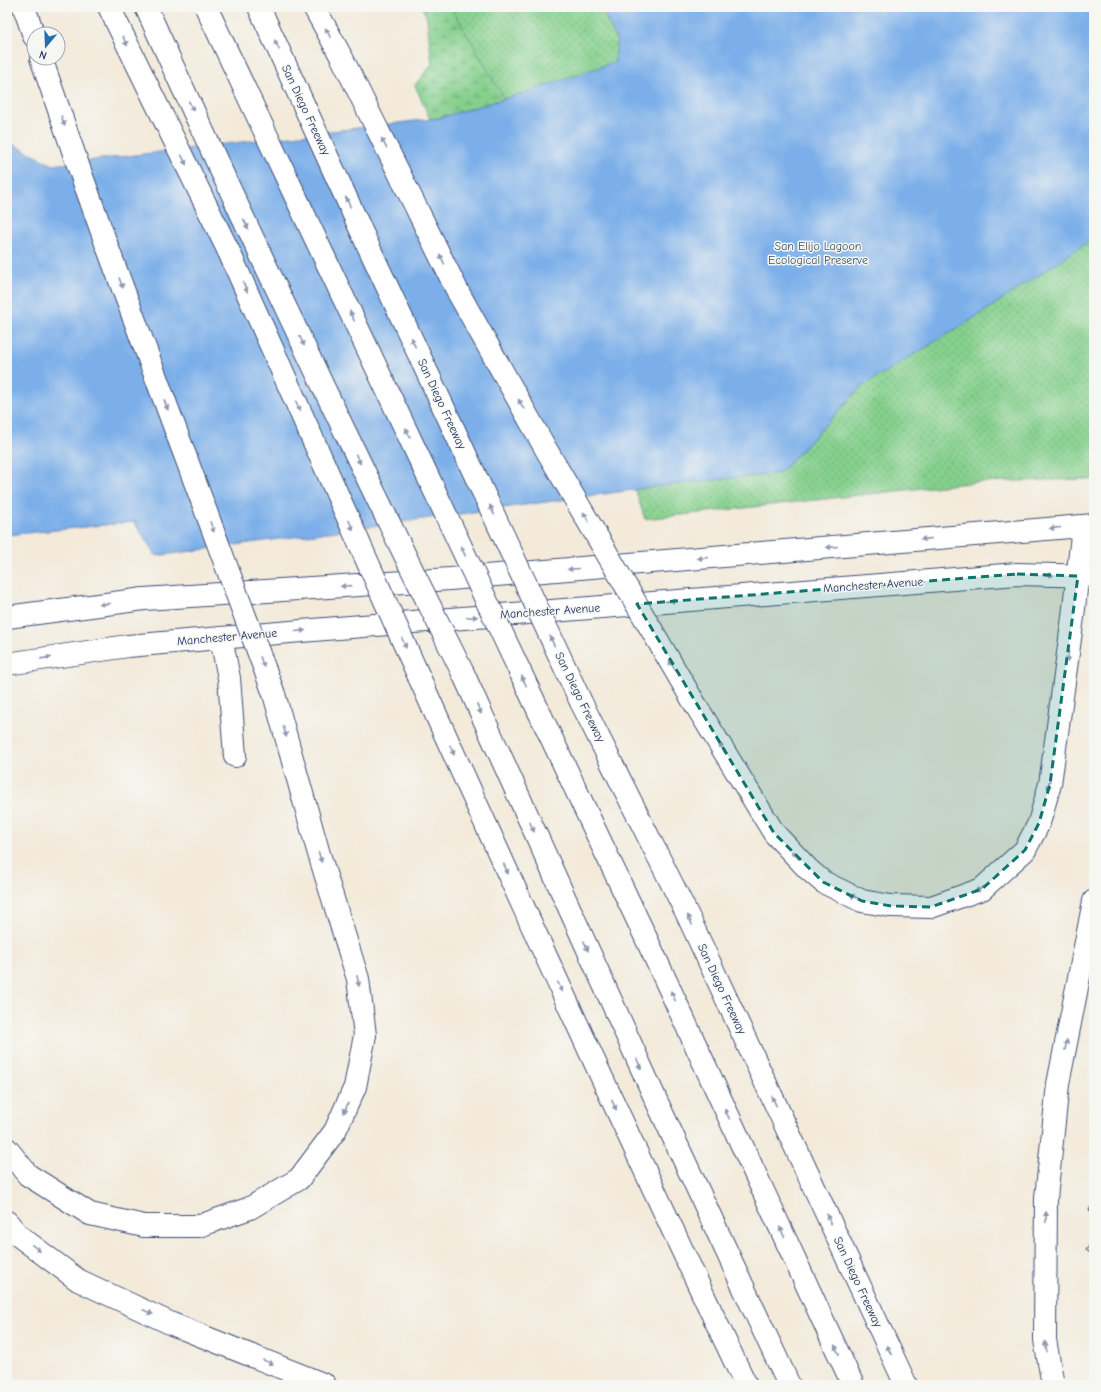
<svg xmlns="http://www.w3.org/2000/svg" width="1101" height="1392" viewBox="0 0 1101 1392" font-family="'Comic Neue',sans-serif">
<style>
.wetland{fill:url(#wetland-marsh);stroke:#508076}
.park{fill:url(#park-dots);stroke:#508076}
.water{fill:#7cafe9;stroke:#4c6fa4}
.building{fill:url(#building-cross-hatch)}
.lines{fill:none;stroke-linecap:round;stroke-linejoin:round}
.minor-casing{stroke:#3b4b71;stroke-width:24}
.major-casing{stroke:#3b4b71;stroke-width:24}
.highway-casing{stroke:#3b4b71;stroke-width:24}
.minor{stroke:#fff;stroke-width:22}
.major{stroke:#fff;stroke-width:22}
.highway{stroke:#fff;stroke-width:22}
.highway-bridge-casing{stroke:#3b4b71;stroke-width:24;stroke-linecap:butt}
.highway-bridge{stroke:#fff;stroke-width:22}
.oneway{fill:#8d97ae}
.marked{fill:#0f766e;fill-opacity:0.2;stroke:#0f766e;stroke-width:3;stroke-dasharray:8 5;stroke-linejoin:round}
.labels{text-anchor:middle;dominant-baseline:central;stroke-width:3;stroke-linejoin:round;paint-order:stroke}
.street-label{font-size:12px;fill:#1b2f5e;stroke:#f6f6f2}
.park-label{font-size:12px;fill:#36576a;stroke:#f6f6f2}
</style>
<defs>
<pattern id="wetland-marsh" width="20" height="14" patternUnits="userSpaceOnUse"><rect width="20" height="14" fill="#85d08d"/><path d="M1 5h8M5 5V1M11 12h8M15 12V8" fill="none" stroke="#6ca976"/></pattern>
<pattern id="park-dots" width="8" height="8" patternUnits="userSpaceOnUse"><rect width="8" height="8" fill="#85d08d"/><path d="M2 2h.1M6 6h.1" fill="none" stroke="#6ca976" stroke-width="1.8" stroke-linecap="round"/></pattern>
<pattern id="building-cross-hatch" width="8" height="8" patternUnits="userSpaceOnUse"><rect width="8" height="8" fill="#eaa58c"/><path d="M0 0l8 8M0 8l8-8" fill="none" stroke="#bd8776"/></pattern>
</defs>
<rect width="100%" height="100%" fill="#f6f6f2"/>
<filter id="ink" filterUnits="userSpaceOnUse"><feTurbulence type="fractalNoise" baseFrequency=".025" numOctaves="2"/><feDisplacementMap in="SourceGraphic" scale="8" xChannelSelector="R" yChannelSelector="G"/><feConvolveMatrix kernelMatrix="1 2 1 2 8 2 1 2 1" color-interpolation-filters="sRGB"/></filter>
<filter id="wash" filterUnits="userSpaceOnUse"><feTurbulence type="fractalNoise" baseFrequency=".012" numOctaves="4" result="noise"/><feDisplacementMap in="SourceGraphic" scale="16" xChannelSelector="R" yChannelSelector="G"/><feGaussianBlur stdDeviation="0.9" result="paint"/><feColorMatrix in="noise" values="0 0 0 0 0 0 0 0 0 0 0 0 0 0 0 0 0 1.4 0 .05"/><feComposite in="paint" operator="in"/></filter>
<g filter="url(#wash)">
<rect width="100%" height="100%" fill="#f3eada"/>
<path class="wetland" d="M 422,7 L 601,7 L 524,93 L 439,118 L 430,119 L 415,85 L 432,64 L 427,18 Z"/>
<path class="park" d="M 451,7 L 1094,7 L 1094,479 L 977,482 L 645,519 L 505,100 Z"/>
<path class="water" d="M 601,7 L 1094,7 L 1094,238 L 979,315 L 862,386 L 780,473 L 676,484 L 156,556 L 134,522 L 7,535 L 7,141 L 53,165 L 439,118 L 524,93 L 615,62 L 617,41 Z"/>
<g id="blocks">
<path class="building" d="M 1094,1201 L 1094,1213 L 1089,1210 Z
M 1094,1238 L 1094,1255 L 1086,1250 Z"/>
</g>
</g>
<g filter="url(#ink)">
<use href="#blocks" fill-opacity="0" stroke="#3b4b71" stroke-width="1"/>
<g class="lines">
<g class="minor-casing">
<path id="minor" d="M 221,638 L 229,678 L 235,756"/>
</g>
<g class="major-casing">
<path id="major" d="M 7,617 L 144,599 L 450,579 L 1094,525
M 7,664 L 128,646 L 325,629 L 1017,574 L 1094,576"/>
</g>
<g class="highway-casing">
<path id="highway" d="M 24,7 L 34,36
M 109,7 L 229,252
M 146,7 L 175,71
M 259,7 L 364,237
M 314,7 L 342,58 L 459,294
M 41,58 L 79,168 L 107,246
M 463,673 L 656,1100 L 789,1385
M 419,677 C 526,914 634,1150 746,1385
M 692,699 L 774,833 L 808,869 L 823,882 L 862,901 L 891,906 L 931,907 L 982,889 L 1025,850 L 1039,823 L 1050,784 L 1073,617 L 1083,526
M 581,702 L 687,914 L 906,1385
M 541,716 L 646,938 L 853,1385
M 7,1149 L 28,1175 L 90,1214 L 144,1226 L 199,1226 L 250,1208 L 299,1179 L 335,1131 L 355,1087 L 365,1035 L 358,979 L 319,854 L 274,694
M 7,1222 L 19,1236 L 78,1280 L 172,1324 L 325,1385
M 1053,1385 L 1045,1340 L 1046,1198 L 1058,1084 L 1094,901"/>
</g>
<use href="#minor" class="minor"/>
<use href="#major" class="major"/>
<use href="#highway" class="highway"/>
<g class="highway-bridge-casing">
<path id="highway-bridge" d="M 206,7 L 541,716
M 175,71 C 268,273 364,474 463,673
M 364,237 L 581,702
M 107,246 L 274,694
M 229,252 L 419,677
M 459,294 L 547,451 L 692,699"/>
</g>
<use href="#highway-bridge" class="highway-bridge"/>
</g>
<defs><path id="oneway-solid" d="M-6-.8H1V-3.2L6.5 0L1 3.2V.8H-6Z"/></defs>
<g class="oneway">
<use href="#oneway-solid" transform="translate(328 33) rotate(-118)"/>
<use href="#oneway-solid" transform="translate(125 41) rotate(64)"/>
<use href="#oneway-solid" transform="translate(277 45) rotate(-115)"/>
<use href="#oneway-solid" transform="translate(191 106) rotate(65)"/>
<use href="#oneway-solid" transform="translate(63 121) rotate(71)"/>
<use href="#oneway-solid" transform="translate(384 143) rotate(-116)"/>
<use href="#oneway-solid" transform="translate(184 160) rotate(64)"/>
<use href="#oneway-solid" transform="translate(348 202) rotate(-115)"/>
<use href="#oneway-solid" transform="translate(246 224) rotate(64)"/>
<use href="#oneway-solid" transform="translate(442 259) rotate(-116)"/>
<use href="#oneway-solid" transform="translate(121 283) rotate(70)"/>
<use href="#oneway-solid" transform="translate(245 287) rotate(66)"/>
<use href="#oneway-solid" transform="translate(352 316) rotate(-115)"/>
<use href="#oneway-solid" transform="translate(302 341) rotate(64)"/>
<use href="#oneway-solid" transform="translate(413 342) rotate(-115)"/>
<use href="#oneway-solid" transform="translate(521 404) rotate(-119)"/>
<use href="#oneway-solid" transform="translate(166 405) rotate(70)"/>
<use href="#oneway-solid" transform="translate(298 406) rotate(66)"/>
<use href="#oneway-solid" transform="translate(408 433) rotate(-115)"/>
<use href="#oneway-solid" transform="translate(358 459) rotate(64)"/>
<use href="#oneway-solid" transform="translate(492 510) rotate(-115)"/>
<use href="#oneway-solid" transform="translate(586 517) rotate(-120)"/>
<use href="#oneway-solid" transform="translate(351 525) rotate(66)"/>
<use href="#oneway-solid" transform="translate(212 527) rotate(70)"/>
<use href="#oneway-solid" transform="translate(1055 528) rotate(175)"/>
<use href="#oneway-solid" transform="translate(926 539) rotate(175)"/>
<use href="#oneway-solid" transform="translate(832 547) rotate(175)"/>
<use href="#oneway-solid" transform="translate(463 551) rotate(-115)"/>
<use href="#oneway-solid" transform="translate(703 558) rotate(175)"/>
<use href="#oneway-solid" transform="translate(573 569) rotate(175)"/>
<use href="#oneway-solid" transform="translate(1048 575) rotate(2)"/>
<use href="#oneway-solid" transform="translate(346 586) rotate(176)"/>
<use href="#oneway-solid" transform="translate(671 601) rotate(-4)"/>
<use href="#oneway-solid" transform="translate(105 604) rotate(173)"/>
<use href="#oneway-solid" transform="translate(472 617) rotate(-4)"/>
<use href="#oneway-solid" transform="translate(300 631) rotate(-5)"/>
<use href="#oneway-solid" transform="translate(552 641) rotate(-115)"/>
<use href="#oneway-solid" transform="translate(404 643) rotate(66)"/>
<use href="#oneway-solid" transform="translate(1068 656) rotate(98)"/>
<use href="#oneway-solid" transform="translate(46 658) rotate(-8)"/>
<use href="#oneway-solid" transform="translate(262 662) rotate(70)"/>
<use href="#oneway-solid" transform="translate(672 665) rotate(-120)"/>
<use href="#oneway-solid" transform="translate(524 681) rotate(-115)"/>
<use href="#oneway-solid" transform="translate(479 709) rotate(66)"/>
<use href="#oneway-solid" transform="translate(285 732) rotate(74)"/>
<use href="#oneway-solid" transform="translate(722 748) rotate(-122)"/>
<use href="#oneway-solid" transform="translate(452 750) rotate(66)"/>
<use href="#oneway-solid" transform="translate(1049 784) rotate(102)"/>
<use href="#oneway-solid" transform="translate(532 827) rotate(66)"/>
<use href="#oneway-solid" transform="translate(795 855) rotate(-133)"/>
<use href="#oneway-solid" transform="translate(320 857) rotate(73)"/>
<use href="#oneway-solid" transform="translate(506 869) rotate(66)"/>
<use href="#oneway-solid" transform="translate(980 889) rotate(152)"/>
<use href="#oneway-solid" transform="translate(855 897) rotate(-156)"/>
<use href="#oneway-solid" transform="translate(690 920) rotate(-115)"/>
<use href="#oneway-solid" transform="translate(586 946) rotate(66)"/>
<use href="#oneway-solid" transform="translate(358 981) rotate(79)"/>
<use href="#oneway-solid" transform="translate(560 987) rotate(65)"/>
<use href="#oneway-solid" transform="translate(673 996) rotate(-115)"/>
<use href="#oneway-solid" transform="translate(1066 1045) rotate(-79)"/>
<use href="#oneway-solid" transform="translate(639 1064) rotate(66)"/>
<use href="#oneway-solid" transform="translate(774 1101) rotate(-115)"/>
<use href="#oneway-solid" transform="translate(614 1105) rotate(65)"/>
<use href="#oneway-solid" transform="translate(346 1108) rotate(114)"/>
<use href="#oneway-solid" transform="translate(727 1114) rotate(-115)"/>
<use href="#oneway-solid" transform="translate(1046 1217) rotate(-89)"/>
<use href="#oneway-solid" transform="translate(829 1219) rotate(-115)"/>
<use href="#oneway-solid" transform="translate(782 1232) rotate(-115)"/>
<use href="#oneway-solid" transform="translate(36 1248) rotate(37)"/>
<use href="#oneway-solid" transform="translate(148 1312) rotate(25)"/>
<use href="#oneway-solid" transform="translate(1046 1347) rotate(-100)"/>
<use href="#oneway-solid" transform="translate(837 1350) rotate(-115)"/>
<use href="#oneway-solid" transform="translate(889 1350) rotate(-115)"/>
<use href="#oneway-solid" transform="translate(268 1362) rotate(22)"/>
</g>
</g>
<path class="marked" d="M 1017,574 L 1078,576 L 1050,784 L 1039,823 L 1025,850 L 982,889 L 931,907 L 891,906 L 862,901 L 823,882 L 774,833 L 637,604 Z"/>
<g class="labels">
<g class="street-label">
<text transform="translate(306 110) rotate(65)">San Diego Freeway</text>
<text transform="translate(442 404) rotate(65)">San Diego Freeway</text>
<text transform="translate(873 585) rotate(-4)">Manchester Avenue</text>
<text transform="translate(550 611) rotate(-4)">Manchester Avenue</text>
<text transform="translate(227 637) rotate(-5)">Manchester Avenue</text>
<text transform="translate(580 697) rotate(64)">San Diego Freeway</text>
<text transform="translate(722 989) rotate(65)">San Diego Freeway</text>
<text transform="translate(858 1282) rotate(65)">San Diego Freeway</text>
</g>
<g class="park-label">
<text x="818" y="246">San Elijo Lagoon<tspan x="818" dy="14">Ecological Preserve</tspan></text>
</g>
</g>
<rect width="1101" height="1392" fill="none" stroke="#f6f6f2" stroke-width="24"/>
<g transform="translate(46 46) rotate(199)"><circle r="19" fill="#f6f6f2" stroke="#9ea6b7"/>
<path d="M0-3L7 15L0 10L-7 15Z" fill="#1f6fb2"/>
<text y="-6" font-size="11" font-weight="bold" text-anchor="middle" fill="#1b2f5e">N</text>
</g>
</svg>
